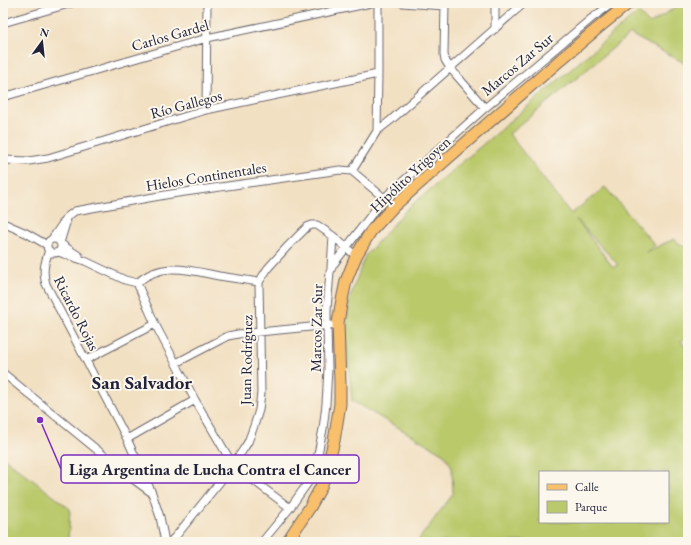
<svg xmlns="http://www.w3.org/2000/svg" width="691" height="545" viewBox="0 0 691 545" font-family="'EB Garamond',serif">
<style>
.green{fill:#bac96b;stroke:#6e7653;fill-rule:evenodd}
.lines{fill:none;stroke-linecap:round;stroke-linejoin:round}
.minor-casing{stroke:#6b646a;stroke-width:9}
.primary-casing{stroke:#6b646a;stroke-width:13}
.minor{stroke:#fff;stroke-width:7}
.primary{stroke:#f8bf6c;stroke-width:11}
.labels{text-anchor:middle;dominant-baseline:central;stroke-width:4;stroke-linejoin:round;paint-order:stroke}
.street-label{font-size:15px;fill:#22223b;stroke:#fbf7ec}
.district-label{font-size:19px;font-weight:bold;fill:#22223b;stroke:#fbf7ec}
.leader{fill:none;stroke:#7b2cbf;stroke-width:1.5}
.callout-dot{fill:#7b2cbf;stroke:#fbf7ec;stroke-width:1.5}
.callout{fill:#fbf7ec;stroke:#7b2cbf;stroke-width:1.5}
.callout-label{font-size:16px;text-anchor:middle;font-weight:bold;fill:#22223b}
</style>
<rect width="100%" height="100%" fill="#fbf7ec"/>
<filter id="ink" filterUnits="userSpaceOnUse"><feTurbulence type="fractalNoise" baseFrequency=".025" numOctaves="2"/><feDisplacementMap in="SourceGraphic" scale="8" xChannelSelector="R" yChannelSelector="G"/><feConvolveMatrix kernelMatrix="1 2 1 2 8 2 1 2 1" color-interpolation-filters="sRGB"/></filter>
<filter id="wash" filterUnits="userSpaceOnUse"><feTurbulence type="fractalNoise" baseFrequency=".012" numOctaves="4" result="noise"/><feDisplacementMap in="SourceGraphic" scale="16" xChannelSelector="R" yChannelSelector="G"/><feGaussianBlur stdDeviation="0.9" result="paint"/><feColorMatrix in="noise" values="0 0 0 0 0 0 0 0 0 0 0 0 0 0 0 0 0 1.4 0 .05"/><feComposite in="paint" operator="in"/></filter>
<g filter="url(#wash)">
<rect width="100%" height="100%" fill="#f2e0c2"/>
<path class="green" d="M 682,3 L 688,3 L 688,65 L 630,34 L 509,134 L 571,214 L 605,187 L 655,245 L 646,252 L 674,239 L 688,250 L 688,336 L 681,341 L 688,350 L 688,542 L 417,542 L 453,494 L 452,467 L 444,454 L 352,401 L 346,339 L 349,300 L 365,256 L 406,210 L 638,12 L 650,24 ZM 576,219 L 618,265 L 613,267 ZM 540,472 L 668,472 L 668,522 L 540,522 Z
M 3,457 L 70,509 L 68,542 L 3,542 Z"/>
</g>
<g filter="url(#ink)">
<g class="lines">
<g class="minor-casing">
<path id="minor" d="M 402,3 L 445,6
M 445,3 L 444,54 L 445,60 L 450,68 L 485,108
M 495,3 L 495,29
M 3,23 L 72,3
M 3,97 L 207,38 L 371,3
M 206,110 L 207,3
M 377,131 L 391,120 L 524,3
M 3,160 L 29,161 L 48,158 L 206,110 L 378,74
M 352,171 L 377,131 L 378,74 L 378,3
M 352,171 L 384,198
M 3,223 L 26,233 L 47,245
M 52,239 L 67,217 L 75,211 L 171,194 L 340,170 L 352,171
M47 246a7 7 0 1 1 14 0a7 7 0 1 1-14 0Z
M 60,243 L 66,223
M 61,244 L 79,256
M 49,250 C 45,262 42,271 46,284 L 127,439 L 152,493
M 58,252 L 85,261 L 125,280 L 137,283 C 162,261 189,270 219,276 C 232,278 245,280 259,282
M 331,268 L 333,236
M 137,283 L 155,324 L 195,400 L 233,465 L 290,508
M 86,360 L 155,324
M 176,363 L 228,336 L 238,334 L 331,325
M 3,373 L 134,480 L 152,493 L 160,517 L 165,542
M 127,439 L 195,400
M 170,542 L 176,536 L 223,478 L 243,450 L 248,442 L 254,426 L 259,410 L 261,393 L 259,282 L 268,268 L 287,247 L 307,227 L 312,225 L 317,225 L 333,236 L 356,256
M 262,542 L 290,508 L 312,477 L 316,464 L 323,429 L 326,404 L 328,369 L 327,326 L 327,309 L 330,272 L 333,265 L 384,198 L 485,108 L 592,18 L 613,3"/>
</g>
<g class="primary-casing">
<path id="primary" d="M 287,542 L 310,507 L 321,487 L 328,465 L 334,441 L 340,404 L 340,384 L 338,323 L 341,305 L 346,281 L 356,256 L 371,231 L 393,207 L 438,167 L 559,61 L 598,28 L 629,3"/>
</g>
<use href="#minor" class="minor"/>
<use href="#primary" class="primary"/>
</g>
</g>
<g class="labels">
<g class="street-label">
<text transform="translate(170 35) rotate(-16)">Carlos Gardel</text>
<text transform="translate(517 64) rotate(-40)">Marcos Zar Sur</text>
<text transform="translate(186 104) rotate(-15)">Río Gallegos</text>
<text transform="translate(410 174) rotate(-43)">Hipólito Yrigoyen</text>
<text transform="translate(206 176) rotate(-9)">Hielos Continentales</text>
<text transform="translate(77 313) rotate(63)">Ricardo Rojas</text>
<text transform="translate(316 328) rotate(-89)">Marcos Zar Sur</text>
<text transform="translate(246 360) rotate(-89)">Juan Rodríguez</text>
</g>
<g class="district-label">
<text x="142" y="382">San Salvador</text>
</g>
</g>
<path class="leader" d="M40 420L61 469"/>
<circle class="callout-dot" cx="40" cy="420" r="4"/>
<rect class="callout" x="61" y="455" width="298" height="28" rx="4"/>
<g class="callout-label">
<text x="210" y="475">Liga Argentina de Lucha Contra el Cancer</text>
</g>
<rect width="691" height="545" fill="none" stroke="#fbf7ec" stroke-width="16"/>
<rect x="539" y="471" width="130" height="52" fill="#fbf7ec" stroke="#a4a2a5"/>
<rect x="547" y="484" width="20" height="6" fill="#f8bf6c" stroke="#a4a2a5"/>
<text x="575" y="491" font-size="12" fill="#22223b">Calle</text>
<rect x="547" y="501" width="20" height="12" fill="#bac96b" stroke="#a4a2a5"/>
<text x="575" y="511" font-size="12" fill="#22223b">Parque</text>
<g transform="translate(42 42) rotate(15)" stroke="#fbf7ec" stroke-width="3" paint-order="stroke">
<path d="M0-3L7 15L0 10L-7 15Z" fill="#22223b"/>
<text y="-6" font-size="11" font-weight="bold" text-anchor="middle" fill="#22223b">N</text>
</g>
</svg>
